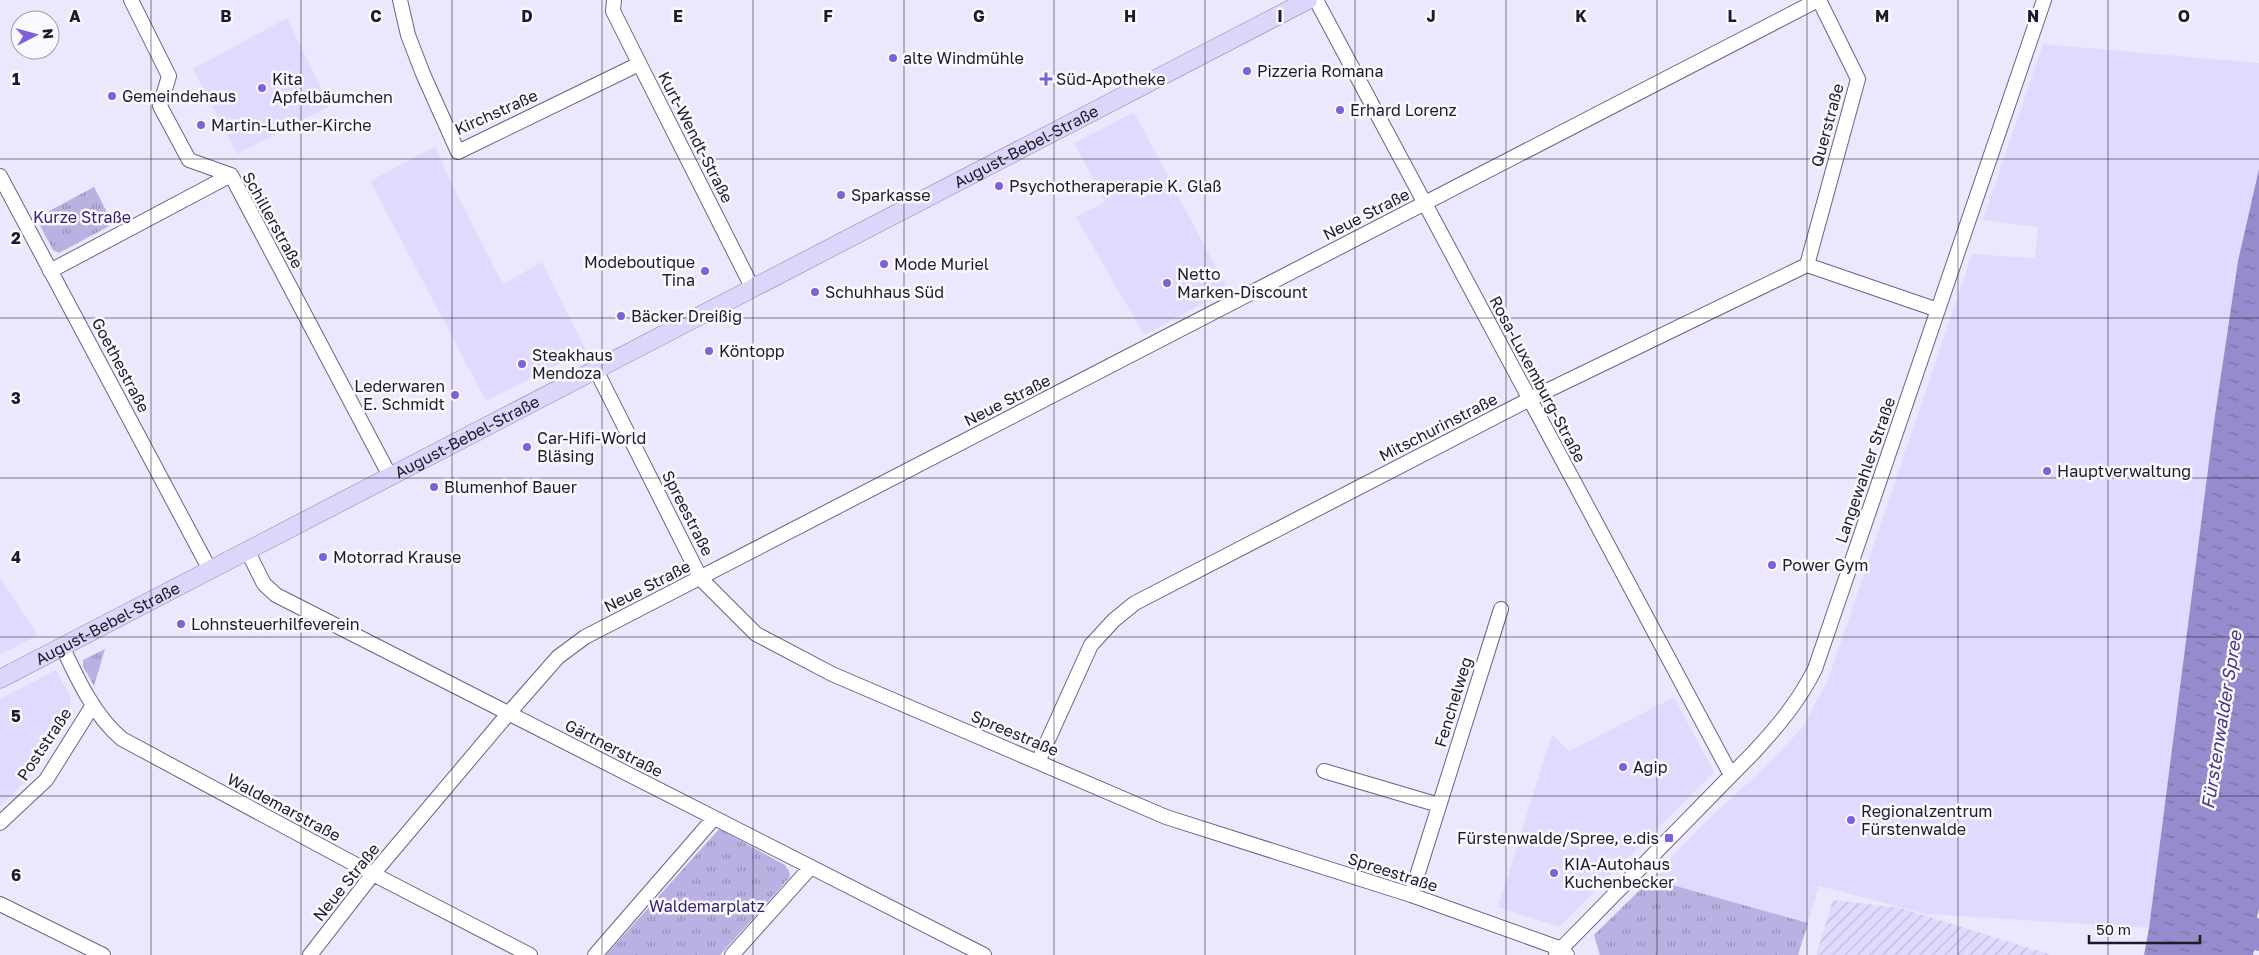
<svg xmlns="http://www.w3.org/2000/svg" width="2259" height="955" viewBox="0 0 2259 955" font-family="'Golos Text',sans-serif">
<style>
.built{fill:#e0dbfe}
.industrial{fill:url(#industrial-furrows)}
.grass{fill:url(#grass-tufts)}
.water{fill:url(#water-ripples)}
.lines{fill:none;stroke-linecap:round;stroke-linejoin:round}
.minor-casing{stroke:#686483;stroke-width:16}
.major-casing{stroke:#8a83ae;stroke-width:19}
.minor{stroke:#fff;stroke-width:14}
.major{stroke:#dcd6fa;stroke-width:18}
.grid{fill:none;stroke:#1d1b28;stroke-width:1;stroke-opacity:0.55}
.poi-dot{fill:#7f5fda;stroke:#f9f8ff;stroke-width:2}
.labels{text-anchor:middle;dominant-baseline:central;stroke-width:5;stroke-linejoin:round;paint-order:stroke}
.poi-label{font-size:16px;fill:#1d1b28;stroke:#f9f8ff;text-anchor:start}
.street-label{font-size:16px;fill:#1d1b28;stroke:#f9f8ff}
.park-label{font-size:16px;fill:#361f6c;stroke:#f9f8ff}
.water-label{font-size:18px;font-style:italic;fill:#4a3684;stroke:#f9f8ff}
.grid-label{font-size:16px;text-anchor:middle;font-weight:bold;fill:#1d1b28;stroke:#f9f8ff;stroke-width:5;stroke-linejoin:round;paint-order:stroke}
</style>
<defs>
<pattern id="industrial-furrows" width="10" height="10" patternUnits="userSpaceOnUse" patternTransform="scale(1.25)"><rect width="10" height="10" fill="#e0dbfe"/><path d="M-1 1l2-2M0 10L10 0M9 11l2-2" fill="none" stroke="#c0bbda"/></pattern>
<pattern id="grass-tufts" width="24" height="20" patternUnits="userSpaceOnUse" patternTransform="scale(1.25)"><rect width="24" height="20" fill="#b8b1e1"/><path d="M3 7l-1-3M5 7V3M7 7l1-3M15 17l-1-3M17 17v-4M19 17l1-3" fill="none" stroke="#958fb6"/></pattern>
<pattern id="water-ripples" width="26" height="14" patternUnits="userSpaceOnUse" patternTransform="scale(1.25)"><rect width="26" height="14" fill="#968bcc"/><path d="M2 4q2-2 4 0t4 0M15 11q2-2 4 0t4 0" fill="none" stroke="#7a71a6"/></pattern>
</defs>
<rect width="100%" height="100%" fill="#ebe8fe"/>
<path class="built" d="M 287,18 L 330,106 L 237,154 L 193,69 Z
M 2043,44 L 2259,63 L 2259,169 L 2238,261 L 2215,415 L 2149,928 L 1926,914 L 1819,886 L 1808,923 L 1651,879 L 1702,825 L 1765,767 L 1803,727 L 1829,677 L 1972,254 L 2035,258 L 2038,227 L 1983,220 Z
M 1134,112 L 1228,290 L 1144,335 L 1076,217 L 1105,202 L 1074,143 Z
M 436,146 L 447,175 L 503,284 L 542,262 L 586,350 L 486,401 L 370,181 Z
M 0,578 L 38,635 L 0,655 Z
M 56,670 L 70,696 L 70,709 L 36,771 L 0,806 L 0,699 Z
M 1674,697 L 1714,772 L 1559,927 L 1498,907 L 1552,734 L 1569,751 Z"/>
<path class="industrial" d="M 1833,900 L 1900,908 L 2052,955 L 1816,955 Z"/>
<path class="grass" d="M 94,187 L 113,224 L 59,253 L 53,250 L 36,218 Z
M 105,649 L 94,686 L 83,666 L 83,660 Z
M 719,829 L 785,865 L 789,871 L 790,877 L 720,955 L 606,955 Z
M 1651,879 L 1808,923 L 1798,955 L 1600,955 L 1594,935 Z"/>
<path class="water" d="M 2259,169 L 2259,909 L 2257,917 L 2259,919 L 2259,951 L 2254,950 L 2253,955 L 2144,955 L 2149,928 L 2215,415 L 2238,261 Z"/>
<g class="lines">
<g class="minor-casing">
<path id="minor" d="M 131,0 L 169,76 L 160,106 L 189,160 L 231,175 L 390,476
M 400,0 L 408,35 L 423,74 L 458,152 L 639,64
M 614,0 L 613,11 L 633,51 L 753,289
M 1316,0 L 1731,775
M 0,176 L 210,570
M 1807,265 L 1858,79 L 1819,0
M 50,271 L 231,175
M 596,370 L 701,579 L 756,634 L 832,674 L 1166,817 L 1411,895 L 1562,949 L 1567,955
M 247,550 L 264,584 L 276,595 L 984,955
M 62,646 C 77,678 94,716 122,739 L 373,874 L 530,955
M 1038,762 L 1091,645 L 1114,620 L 1135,603 L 1530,399 L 1807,265 L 1938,310
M 1324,771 L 1439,805
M 0,823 L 46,780 L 93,705
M 1411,895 L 1501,609
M 0,904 L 103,955
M 1556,954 L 1754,752 C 1778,726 1799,701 1815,669 L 2044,0
M 310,955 L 373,874 L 508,714 L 558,657 L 585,637 L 1818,0
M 595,955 L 714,818
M 732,955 L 810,868"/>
</g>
<g class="major-casing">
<g id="major">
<path id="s1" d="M 0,679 L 1308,0"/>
</g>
</g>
<use href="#minor" class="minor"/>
<use href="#major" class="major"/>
</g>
<path class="grid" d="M 151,0 L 151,955M 301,0 L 301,955M 452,0 L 452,955M 602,0 L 602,955M 753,0 L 753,955M 904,0 L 904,955M 1054,0 L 1054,955M 1205,0 L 1205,955M 1355,0 L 1355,955M 1506,0 L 1506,955M 1657,0 L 1657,955M 1807,0 L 1807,955M 1958,0 L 1958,955M 2108,0 L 2108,955M 0,159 L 2259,159M 0,318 L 2259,318M 0,478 L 2259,478M 0,637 L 2259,637M 0,796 L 2259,796"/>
<g class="poi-dot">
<circle cx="893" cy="58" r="5"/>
<circle cx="1247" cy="71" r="5"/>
<path d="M1043.5 71.5h5v5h5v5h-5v5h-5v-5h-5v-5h5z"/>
<circle cx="262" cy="88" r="5"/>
<circle cx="112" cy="96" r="5"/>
<circle cx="1340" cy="110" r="5"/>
<circle cx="201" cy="125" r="5"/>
<circle cx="999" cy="186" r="5"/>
<circle cx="841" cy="195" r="5"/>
<circle cx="884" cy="264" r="5"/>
<circle cx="705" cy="271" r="5"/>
<circle cx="1167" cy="283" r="5"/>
<circle cx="815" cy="292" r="5"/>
<circle cx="621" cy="316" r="5"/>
<circle cx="709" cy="351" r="5"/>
<circle cx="522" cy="364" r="5"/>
<circle cx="455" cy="395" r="5"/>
<circle cx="527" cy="447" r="5"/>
<circle cx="2047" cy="471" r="5"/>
<circle cx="434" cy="487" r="5"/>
<circle cx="323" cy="557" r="5"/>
<circle cx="1772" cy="565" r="5"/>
<circle cx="181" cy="624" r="5"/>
<circle cx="1623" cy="767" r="5"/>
<circle cx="1851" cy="820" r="5"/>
<rect x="1664" y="833" width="10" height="10" rx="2.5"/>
<circle cx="1554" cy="873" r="5"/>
</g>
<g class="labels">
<g class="poi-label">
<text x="903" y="58">alte Windmühle</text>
<text x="1257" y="71">Pizzeria Romana</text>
<text x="272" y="79">Kita<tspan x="272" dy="18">Apfelbäumchen</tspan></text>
<text x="1056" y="79">Süd-Apotheke</text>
<text x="122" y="96">Gemeindehaus</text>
<text x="1350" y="110">Erhard Lorenz</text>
<text x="211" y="125">Martin-Luther-Kirche</text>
<text x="1009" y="186">Psychotheraperapie K. Glaß</text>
<text x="851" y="195">Sparkasse</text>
<text x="695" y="262" text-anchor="end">Modeboutique<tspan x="695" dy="18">Tina</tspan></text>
<text x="894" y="264">Mode Muriel</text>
<text x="1177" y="274">Netto<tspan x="1177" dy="18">Marken-Discount</tspan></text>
<text x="825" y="292">Schuhhaus Süd</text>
<text x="631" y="316">Bäcker Dreißig</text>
<text x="719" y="351">Köntopp</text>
<text x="532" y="355">Steakhaus<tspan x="532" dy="18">Mendoza</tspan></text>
<text x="445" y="386" text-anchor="end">Lederwaren<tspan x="445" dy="18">E. Schmidt</tspan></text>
<text x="537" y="438">Car-Hifi-World<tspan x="537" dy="18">Bläsing</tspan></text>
<text x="2057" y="471">Hauptverwaltung</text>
<text x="444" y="487">Blumenhof Bauer</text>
<text x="333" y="557">Motorrad Krause</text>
<text x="1782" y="565">Power Gym</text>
<text x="191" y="624">Lohnsteuerhilfeverein</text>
<text x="1633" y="767">Agip</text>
<text x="1861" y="811">Regionalzentrum<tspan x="1861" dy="18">Fürstenwalde</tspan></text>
<text x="1659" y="838" text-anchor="end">Fürstenwalde/Spree, e.dis</text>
<text x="1564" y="864">KIA-Autohaus<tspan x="1564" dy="18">Kuchenbecker</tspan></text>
</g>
<g class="street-label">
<text transform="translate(496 112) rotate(-24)">Kirchstraße</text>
<text transform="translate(1827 125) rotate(-75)">Querstraße</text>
<text transform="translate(696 137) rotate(63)">Kurt-Wendt-Straße</text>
<text stroke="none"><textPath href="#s1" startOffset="1156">August-Bebel-Straße</textPath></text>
<text transform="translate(1366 214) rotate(-27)">Neue Straße</text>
<text transform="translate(273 220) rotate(61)">Schillerstraße</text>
<text transform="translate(121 365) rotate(62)">Goethestraße</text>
<text transform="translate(1538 379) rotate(62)">Rosa-Luxemburg-Straße</text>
<text transform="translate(1007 400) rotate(-27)">Neue Straße</text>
<text transform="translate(1438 427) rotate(-27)">Mitschurinstraße</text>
<text stroke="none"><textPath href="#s1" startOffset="526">August-Bebel-Straße</textPath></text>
<text transform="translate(1865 470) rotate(-71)">Langewahler Straße</text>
<text transform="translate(688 513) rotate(63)">Spreestraße</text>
<text transform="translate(647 586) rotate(-27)">Neue Straße</text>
<text stroke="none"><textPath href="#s1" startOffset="121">August-Bebel-Straße</textPath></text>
<text transform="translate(1453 702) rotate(-73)">Fenchelweg</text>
<text transform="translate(1015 733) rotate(23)">Spreestraße</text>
<text transform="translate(44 744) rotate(-56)">Poststraße</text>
<text transform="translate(614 748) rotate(27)">Gärtnerstraße</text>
<text transform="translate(284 807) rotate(28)">Waldemarstraße</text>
<text transform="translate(1393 872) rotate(18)">Spreestraße</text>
<text transform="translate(346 882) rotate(-51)">Neue Straße</text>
</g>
<g class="park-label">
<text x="82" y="217">Kurze Straße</text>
<text x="707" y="906">Waldemarplatz</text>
</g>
<g class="water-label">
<text transform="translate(2221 720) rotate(-81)">Fürstenwalder Spree</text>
</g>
</g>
<g class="grid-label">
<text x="75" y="22">A</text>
<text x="226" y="22">B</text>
<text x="376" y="22">C</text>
<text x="527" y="22">D</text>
<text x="678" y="22">E</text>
<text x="828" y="22">F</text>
<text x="979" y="22">G</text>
<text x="1130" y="22">H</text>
<text x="1280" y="22">I</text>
<text x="1431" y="22">J</text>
<text x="1581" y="22">K</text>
<text x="1732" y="22">L</text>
<text x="1882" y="22">M</text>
<text x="2033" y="22">N</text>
<text x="2184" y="22">O</text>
<text x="16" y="85">1</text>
<text x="16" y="244">2</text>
<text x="16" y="404">3</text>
<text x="16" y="563">4</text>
<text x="16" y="722">5</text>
<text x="16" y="881">6</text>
</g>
<g transform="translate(35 35) rotate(84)"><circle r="24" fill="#f9f8ff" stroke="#a1a0a9"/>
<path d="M0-4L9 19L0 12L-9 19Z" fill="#7f5fda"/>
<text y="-8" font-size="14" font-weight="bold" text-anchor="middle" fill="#1d1b28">N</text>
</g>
<path d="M2089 935v8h111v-8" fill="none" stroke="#1d1b28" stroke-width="2.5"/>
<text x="2096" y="935" font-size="15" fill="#1d1b28" stroke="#f9f8ff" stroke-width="4" paint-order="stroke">50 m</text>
</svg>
